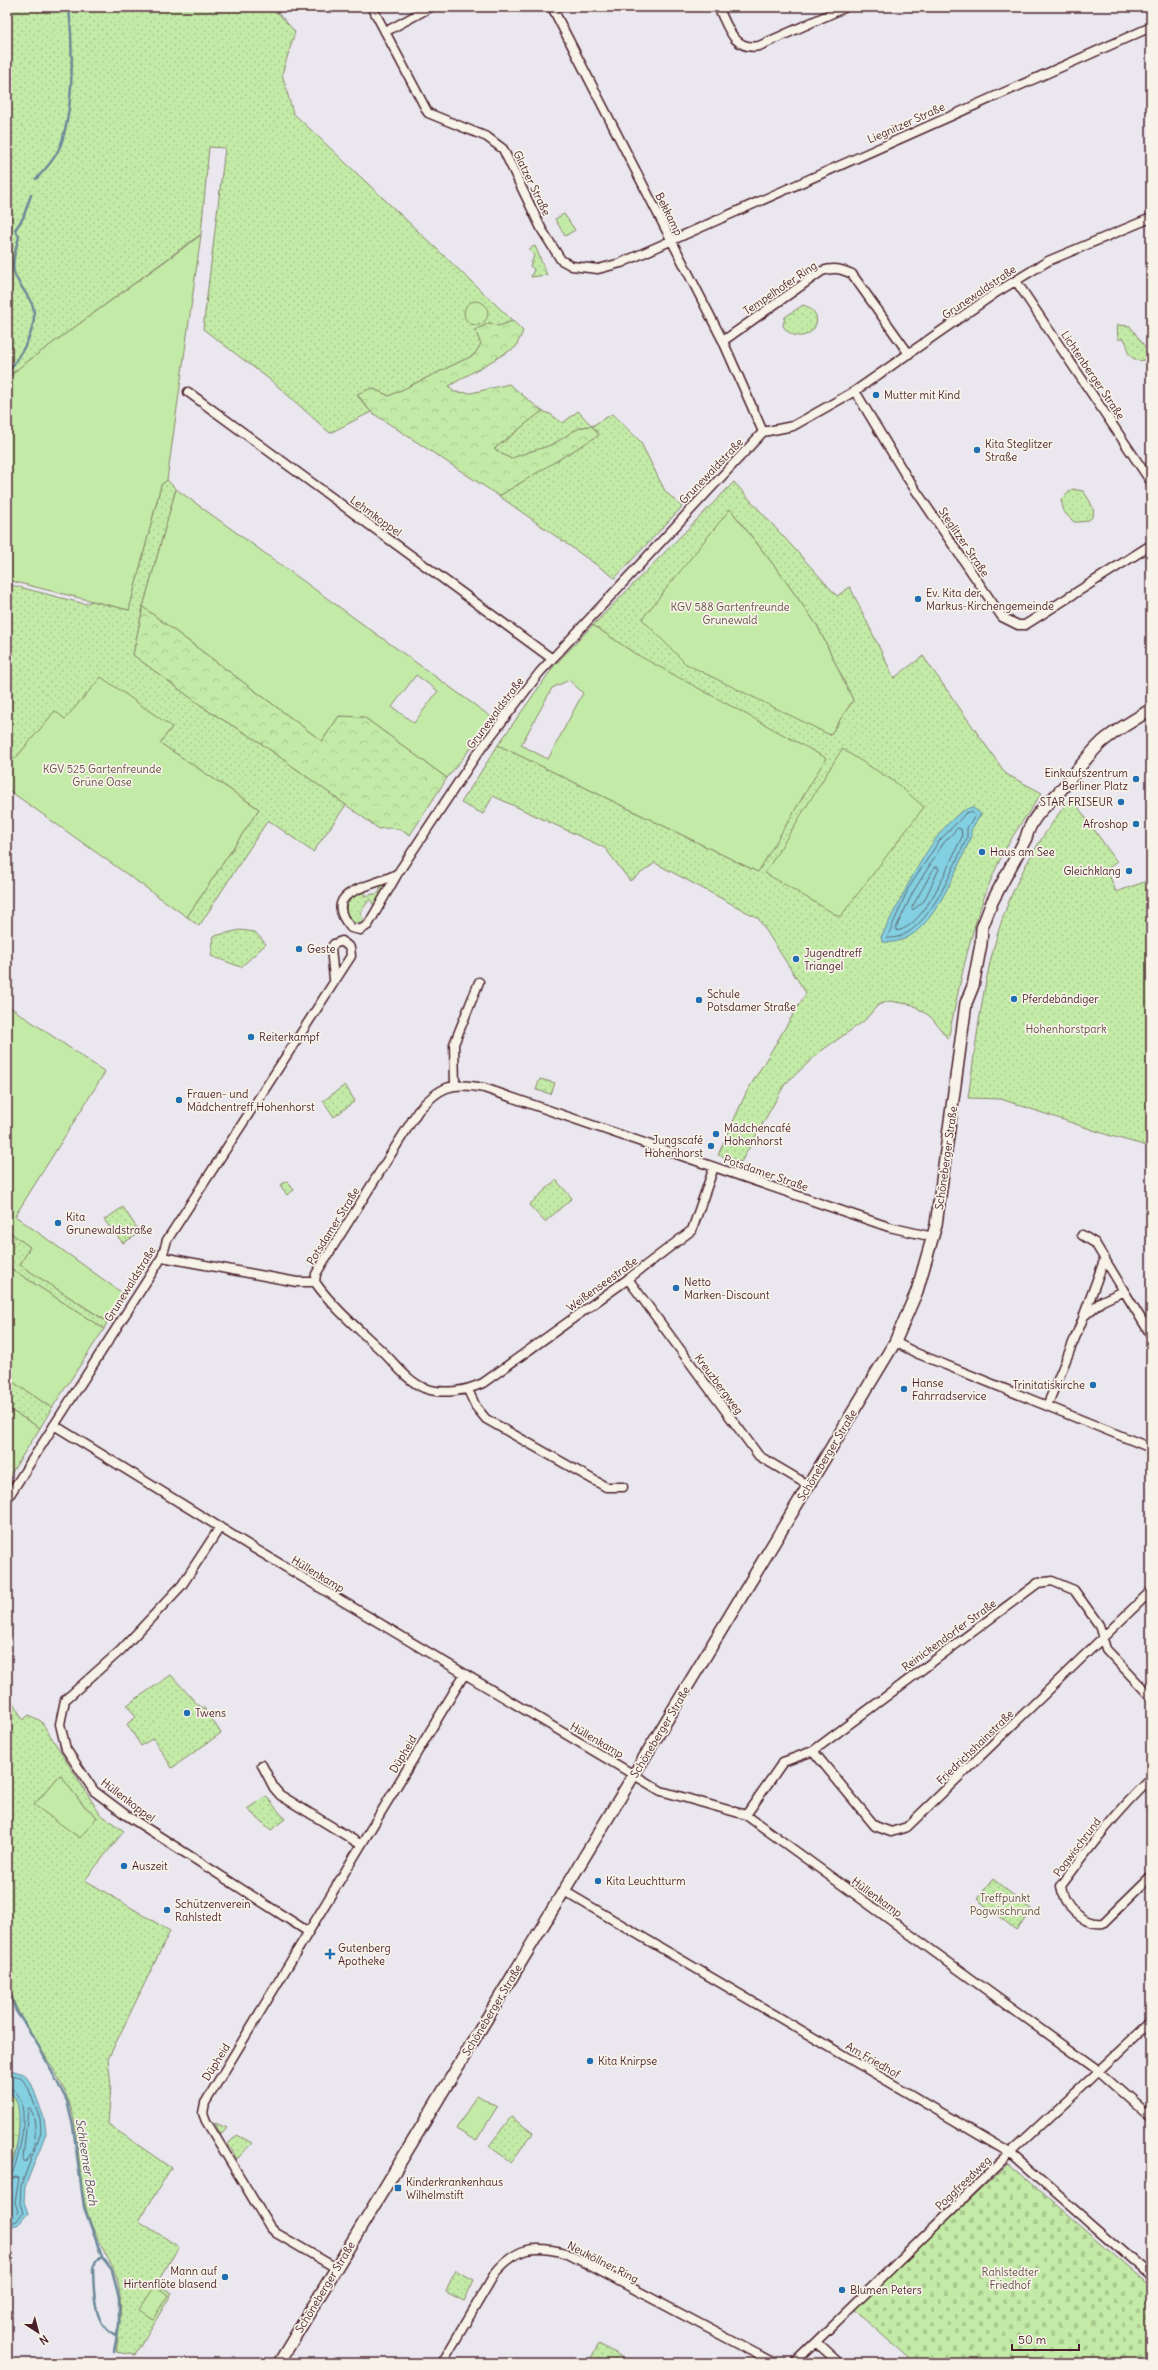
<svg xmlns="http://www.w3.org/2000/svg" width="1158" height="2370" viewBox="0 0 1158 2370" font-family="Delius,sans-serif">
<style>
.grass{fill:url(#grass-dots);stroke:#868569;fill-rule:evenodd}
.forest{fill:url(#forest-crowns);stroke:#868569}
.cemetery{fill:url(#cemetery-stones);stroke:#868569}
.garden{fill:#c3eba7;stroke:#868569;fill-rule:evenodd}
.water{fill:#82d0e1;stroke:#6c8998}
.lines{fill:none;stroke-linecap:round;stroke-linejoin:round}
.shore{stroke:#606674;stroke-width:1}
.stream{stroke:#6c8998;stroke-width:2.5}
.minor-casing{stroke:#4a1f2b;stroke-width:11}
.tertiary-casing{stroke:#4a1f2b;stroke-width:14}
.minor{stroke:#f7f3e8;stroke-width:8}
.tertiary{stroke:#f7f3e8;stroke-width:11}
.poi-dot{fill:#1f6fb2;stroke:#f7f3e8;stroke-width:1.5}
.labels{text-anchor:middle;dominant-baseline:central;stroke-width:3.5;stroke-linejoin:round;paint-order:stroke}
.street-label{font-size:11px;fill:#4a1f2b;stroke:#f7f3e8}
.poi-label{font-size:11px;fill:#4a1f2b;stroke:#f7f3e8;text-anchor:start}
.park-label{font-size:11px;fill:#68524a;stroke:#f7f3e8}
.water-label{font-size:12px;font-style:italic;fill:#5b5462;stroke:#f7f3e8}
</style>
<defs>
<pattern id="grass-dots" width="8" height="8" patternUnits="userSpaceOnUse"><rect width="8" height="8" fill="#c3eba7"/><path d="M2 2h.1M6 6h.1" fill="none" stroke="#a9c990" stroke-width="1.8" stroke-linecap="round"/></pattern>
<pattern id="forest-crowns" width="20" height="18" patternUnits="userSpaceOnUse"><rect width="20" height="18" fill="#c3eba7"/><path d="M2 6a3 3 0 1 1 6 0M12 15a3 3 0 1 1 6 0" fill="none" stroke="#a9c990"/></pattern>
<pattern id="cemetery-stones" width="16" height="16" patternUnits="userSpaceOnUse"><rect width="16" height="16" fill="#c3eba7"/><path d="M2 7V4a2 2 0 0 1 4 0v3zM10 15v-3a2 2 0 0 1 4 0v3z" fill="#a9c990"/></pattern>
</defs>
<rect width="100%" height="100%" fill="#eae7ef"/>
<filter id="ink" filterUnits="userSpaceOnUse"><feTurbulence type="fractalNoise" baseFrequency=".025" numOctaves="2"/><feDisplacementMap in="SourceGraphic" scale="8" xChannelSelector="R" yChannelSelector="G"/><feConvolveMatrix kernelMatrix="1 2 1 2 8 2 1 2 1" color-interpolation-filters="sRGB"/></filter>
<g filter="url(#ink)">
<path class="grass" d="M 7,7 L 273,7 L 295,32 L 282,74 L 293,113 L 513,321 L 499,326 L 489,323 L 475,330 L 481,344 L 474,355 L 389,396 L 372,388 L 357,395 L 371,412 L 330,433 L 273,382 L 203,329 L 225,148 L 209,147 L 201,234 L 7,377 Z
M 535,246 C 540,256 542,265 547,275 L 531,277 L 534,269 L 530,266 L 534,256 L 529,249 Z
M 803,305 C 835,316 803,354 783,326 L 785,317 Z
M 1117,325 L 1130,326 L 1150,354 L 1144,360 L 1139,361 C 1121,353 1132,350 1124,339 L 1118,339 Z
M 542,411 L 550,414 L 563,423 L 578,411 L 592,426 L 612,414 L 640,441 L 665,491 L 682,507 L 615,578 L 499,496 L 598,435 L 592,426 C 575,426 567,437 553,444 C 539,450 525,452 511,459 L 494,449 Z
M 167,480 L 176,489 L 143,607 L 133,655 L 210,712 L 255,739 L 346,805 L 313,852 L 268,820 L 199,926 L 187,917 L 259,809 L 160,743 L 172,727 L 65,719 L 55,712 L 15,759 L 7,753 L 7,584 L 85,604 L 92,601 L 129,610 L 161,485 Z
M 734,482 L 837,596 L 850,587 L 894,678 L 923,656 L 1006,774 L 1042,793 C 1029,812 1014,832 1004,852 C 973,911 962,975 948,1039 L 931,1017 L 913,1005 L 890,1001 L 878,1005 L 864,1021 L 821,1051 L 785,1084 L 741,1162 L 718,1155 L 746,1093 L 806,993 L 758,918 L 655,863 L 630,881 L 605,848 L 493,796 L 483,814 L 461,803 L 498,745 L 758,872 L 634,653 L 593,625 ZM 730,509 L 776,568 L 817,625 L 853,700 L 830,735 ZM 981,814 L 970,830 L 971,838 L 956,867 L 881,937 L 889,922 Z
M 1072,489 L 1083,491 C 1095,507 1102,523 1074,522 L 1064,512 L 1061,500 Z
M 1071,797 L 1117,862 L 1107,869 L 1116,892 L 1147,881 L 1151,888 L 1151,1147 L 1111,1136 L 1001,1099 L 968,1098 C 978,1032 984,963 1009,901 C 1024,863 1047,829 1071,797 Z
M 386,883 L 374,906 L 370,899 L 360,913 L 364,921 L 354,923 L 347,914 L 346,907 L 353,895 L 366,889 L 364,896 L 379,893 L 382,884 Z
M 240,930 L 255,932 L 266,944 L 241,967 L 211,956 L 214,936 Z
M 540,1079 L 555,1083 L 551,1094 L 536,1090 Z
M 345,1085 L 355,1101 L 334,1117 L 323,1101 Z
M 556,1180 L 572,1198 L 545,1222 L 529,1205 Z
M 287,1181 L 294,1190 L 287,1195 L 280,1185 Z
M 123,1207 L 140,1233 L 123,1243 L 104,1220 Z
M 7,1230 L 30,1247 L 21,1265 L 107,1322 L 104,1329 L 7,1266 Z
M 7,1378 L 52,1408 L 40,1428 L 7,1408 Z
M 171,1675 L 198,1705 L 204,1708 L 221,1733 L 172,1768 L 153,1738 L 141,1746 L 127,1724 L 136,1717 L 127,1705 Z
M 7,1692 L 23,1720 L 29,1715 L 41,1721 L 100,1814 L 124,1831 L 85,1880 L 170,1931 L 108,2059 L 111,2086 L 108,2124 L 171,2168 L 139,2221 L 179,2247 L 156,2284 L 172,2293 L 135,2355 L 116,2352 C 120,2325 125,2294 113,2268 C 102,2247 92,2231 86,2208 C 77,2171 81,2130 66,2094 C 54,2065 32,2039 18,2011 C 13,2001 10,1989 7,1979 ZM 60,1775 L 83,1805 L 97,1817 L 34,1805 Z
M 266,1796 L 285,1819 L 271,1830 L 247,1809 Z
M 993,1879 L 1032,1910 L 1016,1930 L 977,1899 Z
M 511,2117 L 533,2133 L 511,2162 L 489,2146 Z
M 215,2123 L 227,2128 L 221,2135 Z
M 237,2135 L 252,2143 L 237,2159 L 228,2144 Z
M 455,2270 L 474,2280 L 464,2301 L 446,2292 Z
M 599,2344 L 632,2363 L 594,2363 L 589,2361 Z"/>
<path class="forest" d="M 513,321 L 523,331 L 516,347 L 449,386 L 454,392 L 471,393 L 509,384 L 542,411 L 494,449 L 511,459 C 525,452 539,450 553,444 C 567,437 575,426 592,426 L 599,435 L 499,496 L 371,412 L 357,394 L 372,388 L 389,396 L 474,355 L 481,344 L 475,330 L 489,323 L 499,326 Z
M 143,607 L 322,741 L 339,716 L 364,717 L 447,778 L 410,835 C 399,828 392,827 379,829 L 255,739 L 210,712 L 133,655 Z
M 7,2092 C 11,2093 15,2094 17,2099 C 23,2112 17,2162 7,2172 Z"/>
<path class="cemetery" d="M 1008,2164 L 1151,2288 L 1151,2363 L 914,2363 L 853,2309 Z"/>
<path class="garden" d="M 564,214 L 575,230 L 565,236 L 555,219 Z
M 201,235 L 167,480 L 161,485 L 129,610 L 7,580 L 7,380 L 20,367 Z
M464 313a12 12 0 1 1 24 0a12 12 0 1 1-24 0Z
M 176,489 L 494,719 L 447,778 L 364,717 L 339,716 L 322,741 L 143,607 ZM 416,675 L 438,691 L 414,723 L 392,707 Z
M 730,509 L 776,568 L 817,625 L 853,700 L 830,735 L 686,664 L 642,619 Z
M 593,625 L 634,653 L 826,758 L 758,872 L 498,745 L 554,666 ZM 569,680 L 583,693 L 548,759 L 521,745 L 552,688 Z
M 101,677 L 172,727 L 160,743 L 259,809 L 187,917 L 7,789 L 7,753 L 15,759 L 55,711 L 65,719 Z
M 842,749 L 895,782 L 924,807 L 840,917 L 765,873 Z
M 7,1005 L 105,1072 L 15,1216 L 125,1295 L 108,1322 L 20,1265 L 30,1247 L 7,1230 Z
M 7,1266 L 104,1329 L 52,1408 L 7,1378 Z
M 7,1408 L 40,1428 L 7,1480 Z
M 60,1775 L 83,1805 L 97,1817 L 80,1838 L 34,1805 Z
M 477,2095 L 497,2107 L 476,2141 L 456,2129 Z
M 155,2286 L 168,2295 L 153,2319 L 139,2310 Z"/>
<path class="water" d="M 972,807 L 981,814 L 971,830 L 971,838 C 956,868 934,933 898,941 C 893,943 887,942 882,942 L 881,937 C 899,905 935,818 972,807 Z
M 7,2069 L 24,2074 L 32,2085 L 44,2118 L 46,2133 L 25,2187 L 24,2202 L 28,2213 L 19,2224 L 7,2228 C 7,2217 4,2180 7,2173 C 9,2169 12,2164 14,2159 C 18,2145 26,2096 7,2092 Z"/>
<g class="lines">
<path class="shore" d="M 972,812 L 975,816 L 967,828 L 967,838 C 953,866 927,941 887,938 L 908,889 L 939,841 L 966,813 Z
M 958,828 L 961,829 L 962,837 C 949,862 927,925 897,931 L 896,928 L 913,892 L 943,844 Z
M 935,867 L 938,867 L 939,869 L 924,901 L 913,910 L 912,908 Z
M 7,2073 L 21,2078 L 28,2087 L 40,2119 L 41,2132 L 21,2186 L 20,2203 L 23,2213 L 17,2221 L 7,2224
M 7,2088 C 35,2091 20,2157 12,2173 L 7,2175
M 30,2108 C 38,2120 37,2153 25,2162 L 23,2159 L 28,2109 Z
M 7,2180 L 16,2177 L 19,2178 L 15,2202 L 18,2212 L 14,2216 L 7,2219"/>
<path class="stream" d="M 36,179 C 46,169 58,155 62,141 C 74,103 73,47 69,7
M 7,374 C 19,357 41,326 32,304 C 27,293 17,283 14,272 C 11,260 17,247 19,236 L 15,230 L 23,218 L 31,195
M 7,1984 L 16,2011 L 36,2041 L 67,2101 L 73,2126 L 84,2207 L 102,2257 L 112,2270 L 119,2298 L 119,2325 L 114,2351
M 102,2257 L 96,2261 L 93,2268 C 94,2291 92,2326 117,2336"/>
<g class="minor-casing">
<path id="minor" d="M 372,7 L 428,113 L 487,137 L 503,149 L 542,230 L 561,260 L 572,266 L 598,269 L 621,263 L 1151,27
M 552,7 L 723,341 L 763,432
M 718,7 C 728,26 733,51 759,46 L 846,7
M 385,32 L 431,7
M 1016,281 L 1151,482
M 723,341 L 822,271 C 834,267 841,269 852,274 L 909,354
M 855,391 L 906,476 L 1002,617 L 1018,625 L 1025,625 L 1151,545
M 188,392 L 551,658
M 398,873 C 379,887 316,888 351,928 L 360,930 L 368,925 L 398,873 L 477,754 L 540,672 L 763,432 L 793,426 L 855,391 L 997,292 L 1048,261 L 1151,218
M 455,1085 L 454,1044 L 479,982
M 1082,1235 L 1095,1243 L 1124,1291
M 162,1257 L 297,1282 L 315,1282 L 316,1274 L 322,1264 L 418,1111 C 439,1087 452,1081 484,1088 L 889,1227 L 933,1237
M 628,1279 L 759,1456 L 808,1485
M 315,1282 C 334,1309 361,1331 385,1354 C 396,1365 409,1382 424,1388 C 443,1395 466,1391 483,1383 L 628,1279 L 692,1230 L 714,1167
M 1084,1315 L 1105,1258
M 895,1342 L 916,1353 L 1151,1448
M 468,1390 L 476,1407 L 486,1419 L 606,1487 L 623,1487
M 1047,1406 L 1084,1316 L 1102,1301 L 1124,1291 L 1151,1335
M 54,1425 L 250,1546 L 661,1791 L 746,1815 L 1098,2071 L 1151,2118
M 7,1499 L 162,1257 L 167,1240 L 351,956 L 350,948 L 342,941 L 334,944 L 331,948 L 334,979
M 220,1527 L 182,1585 L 121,1650 L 65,1700 L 60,1724 L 66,1749 L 94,1791 L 126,1815 L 307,1931
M 813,1751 L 875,1826 L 891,1832 L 907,1827 L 1151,1591
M 262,1765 L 274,1788 L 280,1795 L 360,1844
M 1151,1779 C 1117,1811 1089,1848 1061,1886 C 1063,1905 1083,1926 1103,1923 L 1151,1876
M 746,1815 L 783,1762 L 813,1751 L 1038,1583 L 1052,1581 L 1074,1590 L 1099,1625 L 1106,1649 L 1151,1697
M 564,1891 L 1010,2153 L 1151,2277
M 336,2268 L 276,2233 L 270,2227 L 206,2121 L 203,2113 L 205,2103 L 464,1675
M 816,2342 L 839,2363
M 442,2363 L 495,2273 C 517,2247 534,2245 566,2253 L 774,2363
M 794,2363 L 1010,2153 L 1151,2022"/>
</g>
<g class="tertiary-casing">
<path id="tertiary" d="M 279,2363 L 895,1342 L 917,1291 L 936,1225 L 966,1003 L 973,986 L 981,944 L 982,928 L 992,902 L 1026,838 C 1031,817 1046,806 1060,791 C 1075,774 1086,757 1102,742 C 1117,729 1135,720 1151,709"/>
</g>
<use href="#minor" class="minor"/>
<use href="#tertiary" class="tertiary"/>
</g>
</g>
<g class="poi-dot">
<circle cx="876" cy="395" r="4"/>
<circle cx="977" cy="450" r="4"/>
<circle cx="918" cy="599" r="4"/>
<circle cx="1136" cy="779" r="4"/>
<circle cx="1121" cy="802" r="4"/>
<circle cx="1136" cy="824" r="4"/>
<circle cx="982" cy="852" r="4"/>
<circle cx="1129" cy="871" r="4"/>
<circle cx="299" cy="949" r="4"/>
<circle cx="796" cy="959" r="4"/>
<circle cx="1014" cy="999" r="4"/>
<circle cx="699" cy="1000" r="4"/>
<circle cx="251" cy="1037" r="4"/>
<circle cx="179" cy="1100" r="4"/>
<circle cx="716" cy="1134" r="4"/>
<circle cx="711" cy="1146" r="4"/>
<circle cx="58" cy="1223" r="4"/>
<circle cx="676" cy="1288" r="4"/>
<circle cx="1093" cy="1385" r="4"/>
<circle cx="904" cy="1389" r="4"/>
<circle cx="187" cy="1713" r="4"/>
<circle cx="124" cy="1866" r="4"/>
<circle cx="598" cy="1881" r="4"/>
<circle cx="167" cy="1910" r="4"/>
<path d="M328 1948h4v4h4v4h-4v4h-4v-4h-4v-4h4z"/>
<circle cx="590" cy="2061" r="4"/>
<rect x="394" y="2184" width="8" height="8" rx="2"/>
<circle cx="225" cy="2277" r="4"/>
<circle cx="842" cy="2290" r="4"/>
</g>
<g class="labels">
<g class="street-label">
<text transform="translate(906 123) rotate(-24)">Liegnitzer Straße</text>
<text transform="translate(532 183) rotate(64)">Glatzer Straße</text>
<text transform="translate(669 214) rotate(63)">Bekkamp</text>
<text transform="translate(780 288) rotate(-34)">Tempelhofer Ring</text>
<text transform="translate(979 292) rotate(-34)">Grunewaldstraße</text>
<text transform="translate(1093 375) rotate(56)">Lichtenberger Straße</text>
<text transform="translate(711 471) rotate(-46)">Grunewaldstraße</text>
<text transform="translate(376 516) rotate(36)">Lehmkoppel</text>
<text transform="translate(964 542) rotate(56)">Steglitzer Straße</text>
<text transform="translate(495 713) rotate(-53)">Grunewaldstraße</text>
<text transform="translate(946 1158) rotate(-82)">Schöneberger Straße</text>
<text transform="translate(766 1173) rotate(19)">Potsdamer Straße</text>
<text transform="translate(333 1226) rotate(-58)">Potsdamer Straße</text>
<text transform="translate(130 1284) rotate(-58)">Grunewaldstraße</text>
<text transform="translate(602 1284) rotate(-36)">Weißenseestraße</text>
<text transform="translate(719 1384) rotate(53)">Kreuzbergweg</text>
<text transform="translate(827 1455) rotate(-59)">Schöneberger Straße</text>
<text transform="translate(318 1574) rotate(31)">Hüllenkamp</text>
<text transform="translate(949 1635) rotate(-36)">Reinickendorfer Straße</text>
<text transform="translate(660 1732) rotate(-59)">Schöneberger Straße</text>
<text transform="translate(597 1740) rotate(30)">Hüllenkamp</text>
<text transform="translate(975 1747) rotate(-44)">Friedrichshainstraße</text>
<text transform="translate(403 1754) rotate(-59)">Düpheid</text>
<text transform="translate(128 1800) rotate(37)">Hüllenkoppel</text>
<text transform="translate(1077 1847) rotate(-53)">Pogwischrund</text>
<text transform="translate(877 1897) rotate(36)">Hüllenkamp</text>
<text transform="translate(492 2010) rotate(-59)">Schöneberger Straße</text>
<text transform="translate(873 2060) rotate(30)">Am Friedhof</text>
<text transform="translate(216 2062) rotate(-58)">Düpheid</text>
<text transform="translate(963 2183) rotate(-44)">Poggfreedweg</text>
<text transform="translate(603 2262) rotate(27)">Neuköllner Ring</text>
<text transform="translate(325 2287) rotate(-59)">Schöneberger Straße</text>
</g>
<g class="poi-label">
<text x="884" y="395">Mutter mit Kind</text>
<text x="985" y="444">Kita Steglitzer<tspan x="985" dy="13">Straße</tspan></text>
<text x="926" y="593">Ev. Kita der<tspan x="926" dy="13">Markus-Kirchengemeinde</tspan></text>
<text x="1128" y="773" text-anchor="end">Einkaufszentrum<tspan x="1128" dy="13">Berliner Platz</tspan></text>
<text x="1113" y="802" text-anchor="end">STAR FRISEUR</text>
<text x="1128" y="824" text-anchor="end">Afroshop</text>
<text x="990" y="852">Haus am See</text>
<text x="1121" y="871" text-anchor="end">Gleichklang</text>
<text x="307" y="949">Geste</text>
<text x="804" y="953">Jugendtreff<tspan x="804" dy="13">Triangel</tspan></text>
<text x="707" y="994">Schule<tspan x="707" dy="13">Potsdamer Straße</tspan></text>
<text x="1022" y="999">Pferdebändiger</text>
<text x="259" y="1037">Reiterkampf</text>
<text x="187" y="1094">Frauen- und<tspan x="187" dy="13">Mädchentreff Hohenhorst</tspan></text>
<text x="724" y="1128">Mädchencafé<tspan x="724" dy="13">Hohenhorst</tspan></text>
<text x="703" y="1140" text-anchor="end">Jungscafé<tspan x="703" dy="13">Hohenhorst</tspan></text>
<text x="66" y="1217">Kita<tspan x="66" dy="13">Grunewaldstraße</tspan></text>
<text x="684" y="1282">Netto<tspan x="684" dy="13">Marken-Discount</tspan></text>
<text x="912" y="1383">Hanse<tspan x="912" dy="13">Fahrradservice</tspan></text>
<text x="1085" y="1385" text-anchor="end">Trinitatiskirche</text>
<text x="195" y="1713">Twens</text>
<text x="132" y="1866">Auszeit</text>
<text x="606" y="1881">Kita Leuchtturm</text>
<text x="175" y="1904">Schützenverein<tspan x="175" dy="13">Rahlstedt</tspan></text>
<text x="338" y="1948">Gutenberg<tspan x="338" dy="13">Apotheke</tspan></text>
<text x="598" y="2061">Kita Knirpse</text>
<text x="406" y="2182">Kinderkrankenhaus<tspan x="406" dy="13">Wilhelmstift</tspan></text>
<text x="217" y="2271" text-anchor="end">Mann auf<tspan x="217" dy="13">Hirtenflöte blasend</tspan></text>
<text x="850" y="2290">Blumen Peters</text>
</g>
<g class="park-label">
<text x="730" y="607">KGV 588 Gartenfreunde<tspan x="730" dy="13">Grunewald</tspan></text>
<text x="102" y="769">KGV 525 Gartenfreunde<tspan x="102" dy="13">Grüne Oase</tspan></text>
<text x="1066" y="1029">Hohenhorstpark</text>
<text x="1005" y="1898">Treffpunkt<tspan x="1005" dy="13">Pogwischrund</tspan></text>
<text x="1010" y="2272">Rahlstedter<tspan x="1010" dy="13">Friedhof</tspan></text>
</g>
<g class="water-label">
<text transform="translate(87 2162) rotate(81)">Schleemer Bach</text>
</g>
</g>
<rect width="1158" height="2370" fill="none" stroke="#f7f3e8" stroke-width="24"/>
<rect x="12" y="12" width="1134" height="2346" fill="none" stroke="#4a1f2b" stroke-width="1.5" filter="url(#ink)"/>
<g transform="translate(38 2332) rotate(144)" stroke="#f7f3e8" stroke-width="3" paint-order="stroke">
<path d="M0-3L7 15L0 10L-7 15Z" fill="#4a1f2b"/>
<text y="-6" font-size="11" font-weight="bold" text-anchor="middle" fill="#4a1f2b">N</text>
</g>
<path d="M1012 2344v6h67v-6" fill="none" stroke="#4a1f2b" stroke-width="2"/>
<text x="1018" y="2344" font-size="12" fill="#4a1f2b" stroke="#f7f3e8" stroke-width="3" paint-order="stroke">50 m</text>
</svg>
